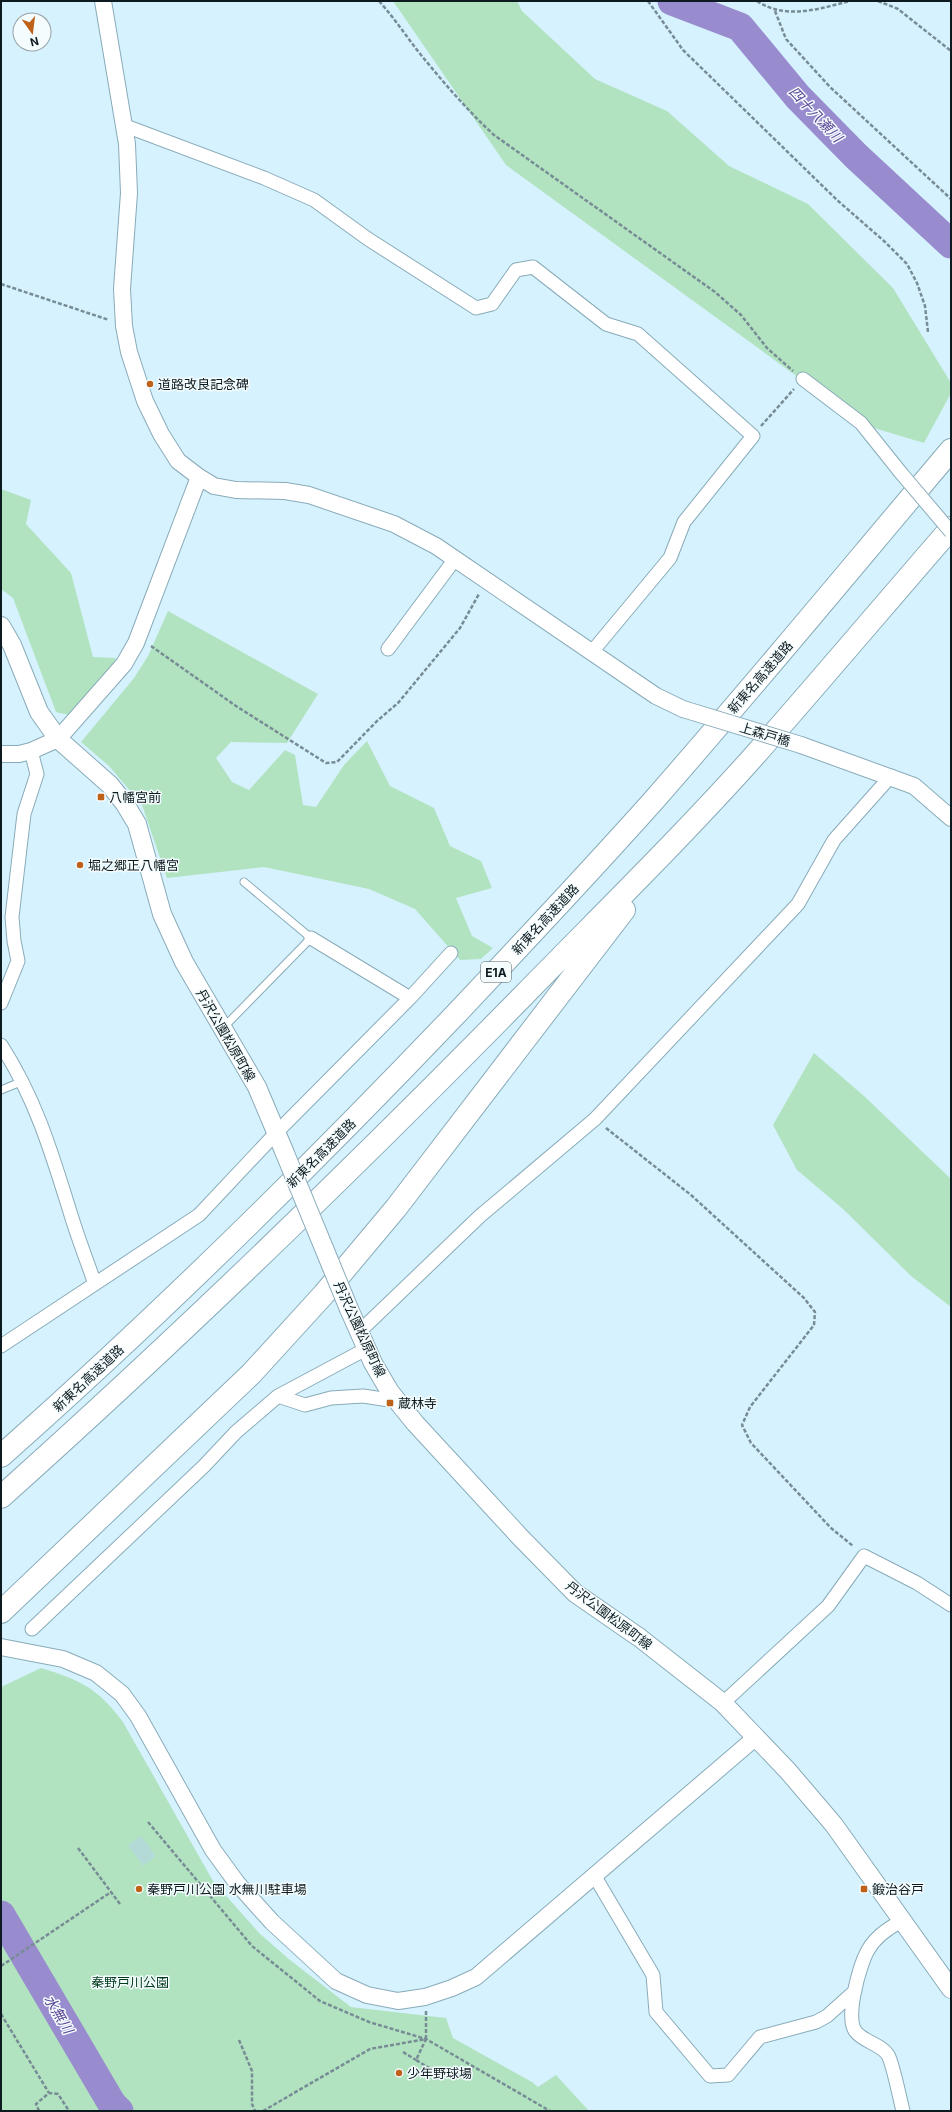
<svg xmlns="http://www.w3.org/2000/svg" width="952" height="2112" viewBox="0 0 952 2112" font-family="Inter,'Noto Sans JP',sans-serif">
<style>
.green{fill:#b2e3c1}
.lines{fill:none;stroke-linecap:round;stroke-linejoin:round}
.river{stroke:#988bce;stroke-width:29}
.building{fill:#b3dad6}
.service-casing{stroke:#89abb9;stroke-width:9}
.minor-casing{stroke:#89abb9;stroke-width:15}
.tertiary-casing{stroke:#89abb9;stroke-width:18}
.secondary-casing{stroke:#89abb9;stroke-width:20}
.motorway-casing{stroke:#89abb9;stroke-width:24}
.path{stroke:#778c94;stroke-width:2.5;stroke-dasharray:4 2;stroke-linecap:butt}
.service{stroke:#fff;stroke-width:7}
.minor{stroke:#fff;stroke-width:13}
.tertiary{stroke:#fff;stroke-width:16}
.secondary{stroke:#fff;stroke-width:18}
.motorway{stroke:#fff;stroke-width:22}
.minor-bridge-casing{stroke:#89abb9;stroke-width:15;stroke-linecap:butt}
.tertiary-bridge-casing{stroke:#89abb9;stroke-width:18;stroke-linecap:butt}
.secondary-bridge-casing{stroke:#89abb9;stroke-width:20;stroke-linecap:butt}
.minor-bridge{stroke:#fff;stroke-width:13}
.tertiary-bridge{stroke:#fff;stroke-width:16}
.secondary-bridge{stroke:#fff;stroke-width:18}
.poi-dot{fill:#bf6119;stroke:#f4fcfe;stroke-width:1.5}
.labels{text-anchor:middle;dominant-baseline:central;stroke-width:3;stroke-linejoin:round;paint-order:stroke}
.shield{fill:#f4fcfe;stroke:#525e62;stroke-width:1}
.shield-label{font-size:12px;font-weight:bold;fill:#0d1a1f}
.poi-label{font-size:13px;fill:#0d1a1f;stroke:#f4fcfe;text-anchor:start}
.street-label{font-size:13px;fill:#0d1a1f;stroke:#f4fcfe}
.park-label{font-size:13px;fill:#00391c;stroke:#f4fcfe}
.water-label{font-size:14px;font-style:italic;fill:#5a4595;stroke:#f4fcfe}
</style>
<rect width="100%" height="100%" fill="#d6f2fe"/>
<path class="green" d="M 393,1 L 517,1 L 522,11 L 595,79 L 667,111 L 729,166 L 808,204 L 893,288 L 951,383 L 951,393 L 924,443 L 864,425 L 506,165 Z
M 1,489 L 31,500 L 26,524 L 71,573 L 93,657 L 116,658 L 106,676 L 69,715 L 56,712 L 13,598 L 1,589 Z
M 168,611 L 318,694 L 287,743 L 231,742 L 216,758 L 232,782 L 249,790 L 285,750 L 295,755 L 303,805 L 316,807 L 344,765 L 367,741 L 390,786 L 434,808 L 450,846 L 481,861 L 492,888 L 456,898 L 472,936 L 493,948 L 481,959 L 460,960 L 415,909 L 369,889 L 264,867 L 167,878 L 142,805 L 109,766 L 81,742 L 134,678 L 148,656 Z
M 814,1053 L 864,1096 L 951,1179 L 951,1307 L 911,1276 L 843,1209 L 797,1170 L 773,1125 Z
M 41,1668 C 80,1680 98,1688 123,1722 L 213,1881 L 259,1933 L 290,1960 L 351,2007 L 446,2018 L 453,2038 L 532,2082 L 538,2087 L 556,2075 L 589,2111 L 1,2111 L 1,1687 Z"/>
<g class="lines">
<path class="river" d="M 672,1 L 740,27 L 798,97 L 856,156 L 951,244
M 1,1915 L 112,2104 L 119,2111"/>
</g>
<path class="building" d="M 141,1836 L 156,1856 L 143,1866 L 128,1845 Z"/>
<g class="lines">
<g class="service-casing">
<path id="service" d="M 223,1028 L 311,938 L 244,882
M 1,1090 L 23,1081"/>
</g>
<g class="minor-casing">
<path id="minor" d="M 123,125 L 264,178 L 314,200 L 368,239 L 476,308 L 492,304 L 516,270 L 533,267 L 606,324 L 638,334 L 753,436 L 684,522 L 670,558 L 591,653
M 803,379 L 861,423 L 901,473
M 388,649 L 455,559
M 311,938 L 410,998
M 1,1003 L 18,961 L 14,941 L 12,917 L 24,814 L 37,774 L 31,751
M 1,1045 C 36,1099 52,1154 71,1215 C 78,1238 87,1261 95,1284
M 359,1332 L 480,1216 L 595,1119 L 798,904 L 834,840 L 891,776
M 1,1346 L 199,1215 L 277,1132 L 410,998 L 451,953
M 278,1396 L 305,1405 L 331,1398 L 363,1396 L 396,1401
M 32,1629 L 204,1466 L 236,1432 L 278,1396 L 366,1349
M 723,1703 L 828,1606 L 864,1556 L 917,1583 L 951,1605
M 594,1875 L 653,1975 L 656,2012 L 710,2076 L 728,2075 L 760,2037 L 816,2022 L 827,2016 L 855,1991
M 902,1921 C 888,1928 876,1936 868,1950 C 860,1964 844,2019 856,2032 C 864,2042 881,2044 888,2055 C 893,2064 900,2099 903,2111"/>
</g>
<g class="tertiary-casing">
<path id="tertiary" d="M 103,1 L 127,144 L 129,193 L 122,289 L 124,326 L 129,352 L 145,401 L 161,434 L 178,461 L 199,477 L 214,486 L 236,490 L 285,491 L 309,495 L 394,524 L 436,546 L 656,696 L 683,709
M 801,745 L 914,786 L 951,818
M 1,754 L 19,754 L 31,751 L 58,739 L 124,664 L 136,643 L 199,477
M 1,1647 L 63,1659 L 96,1673 L 122,1694 L 138,1716 L 213,1850 L 237,1883 L 272,1922 L 336,1981 L 367,1995 L 398,2001 L 425,1997 L 452,1988 L 476,1977 L 755,1738"/>
</g>
<g class="secondary-casing">
<path id="secondary" d="M 1,626 L 12,645 L 39,712 L 58,739 L 110,785 L 125,804 L 137,824 L 162,914 L 184,962 L 257,1087 L 284,1151
M 349,1309 L 373,1363 L 390,1392 L 415,1423 L 521,1538 L 575,1593 L 640,1638 L 723,1703 L 788,1771 L 834,1825 L 951,1989"/>
</g>
<g class="motorway-casing">
<path id="motorway" d="M 1,1456 C 159,1316 309,1168 455,1015 C 522,944 589,873 654,800 C 755,685 852,567 951,450
M 1,1497 C 181,1336 354,1168 523,996 C 601,916 681,838 755,755 C 821,680 886,603 951,528
M 1,1612 L 251,1374 L 324,1294 L 396,1208 L 624,910"/>
</g>
<path class="path" d="M 379,1 C 395,19 406,36 421,55 C 444,83 467,110 494,135 L 715,292 L 741,315 L 767,348 L 793,371
M 648,1 L 683,50 L 837,200 L 884,241 L 907,264 L 917,283 L 925,306 L 928,332
M 757,1 C 785,20 819,9 850,1
M 878,1 L 898,9 L 951,51
M 775,11 L 786,39 L 830,87 L 951,199
M 1,284 L 109,320
M 761,426 L 794,389
M 151,646 L 236,706 L 326,763 L 337,762 L 377,721 L 398,703 L 460,628 L 479,594
M 606,1128 L 691,1195 L 804,1298 L 815,1312 L 814,1325 L 750,1407 L 742,1425 L 751,1443 L 831,1528 L 853,1546
M 148,1822 L 252,1946 L 320,2001 L 369,2022 L 426,2039 L 550,2111
M 78,1848 L 120,1904
M 1,1966 L 111,1892
M 1,2014 L 49,2093
M 426,2039 L 426,2011
M 239,2040 L 252,2071 L 252,2104 L 255,2111
M 403,2052 L 416,2060
M 39,2111 L 36,2104 L 49,2093 L 58,2094 L 69,2111
M 263,2111 L 370,2049 L 426,2039 L 416,2060 L 439,2074"/>
<use href="#service" class="service"/>
<use href="#minor" class="minor"/>
<use href="#tertiary" class="tertiary"/>
<use href="#secondary" class="secondary"/>
<use href="#motorway" class="motorway"/>
<g class="minor-bridge-casing">
<path id="minor-bridge" d="M 901,473 L 951,532"/>
</g>
<g class="tertiary-bridge-casing">
<path id="tertiary-bridge" d="M 683,709 L 801,745"/>
</g>
<g class="secondary-bridge-casing">
<path id="secondary-bridge" d="M 284,1151 L 349,1309"/>
</g>
<use href="#minor-bridge" class="minor-bridge"/>
<use href="#tertiary-bridge" class="tertiary-bridge"/>
<use href="#secondary-bridge" class="secondary-bridge"/>
</g>
<g class="poi-dot">
<circle cx="150" cy="384" r="4"/>
<rect x="97" y="793" width="8" height="8" rx="2"/>
<circle cx="80" cy="865" r="4"/>
<rect x="386" y="1399" width="8" height="8" rx="2"/>
<circle cx="139" cy="1889" r="4"/>
<rect x="860" y="1885" width="8" height="8" rx="2"/>
<circle cx="399" cy="2073" r="4"/>
</g>
<g class="labels">
<rect class="shield" x="481" y="962" width="30" height="20" rx="3"/>
<g class="shield-label">
<text x="496" y="972">E1A</text>
</g>
<g class="poi-label">
<text x="158" y="384">道路改良記念碑</text>
<text x="109" y="797">八幡宮前</text>
<text x="88" y="865">堀之郷正八幡宮</text>
<text x="398" y="1403">蔵林寺</text>
<text x="147" y="1889">秦野戸川公園 水無川駐車場</text>
<text x="872" y="1889">鍛治谷戸</text>
<text x="407" y="2073">少年野球場</text>
</g>
<g class="street-label">
<text transform="translate(760 677) rotate(-49)">新東名高速道路</text>
<text transform="translate(765 734) rotate(17)">上森戸橋</text>
<text transform="translate(545 919) rotate(-47)">新東名高速道路</text>
<text transform="translate(226 1035) rotate(60)">丹沢公園松原町線</text>
<text transform="translate(321 1153) rotate(-45)">新東名高速道路</text>
<text transform="translate(360 1329) rotate(65)">丹沢公園松原町線</text>
<text transform="translate(88 1378) rotate(-43)">新東名高速道路</text>
<text transform="translate(609 1615) rotate(37)">丹沢公園松原町線</text>
</g>
<g class="park-label">
<text x="130" y="1982">秦野戸川公園</text>
</g>
<g class="water-label">
<text transform="translate(816 114) rotate(47)">四十八瀬川</text>
<text transform="translate(59 2014) rotate(59)">水無川</text>
</g>
</g>
<rect width="952" height="2112" fill="none" stroke="#0d1a1f" stroke-width="4"/>
<g transform="translate(32 32) rotate(166)"><circle r="19" fill="#f4fcfe" stroke="#98a2a5"/>
<path d="M0-3L7 15L0 10L-7 15Z" fill="#bf6119"/>
<text y="-6" font-size="11" font-weight="bold" text-anchor="middle" fill="#0d1a1f">N</text>
</g>
</svg>
